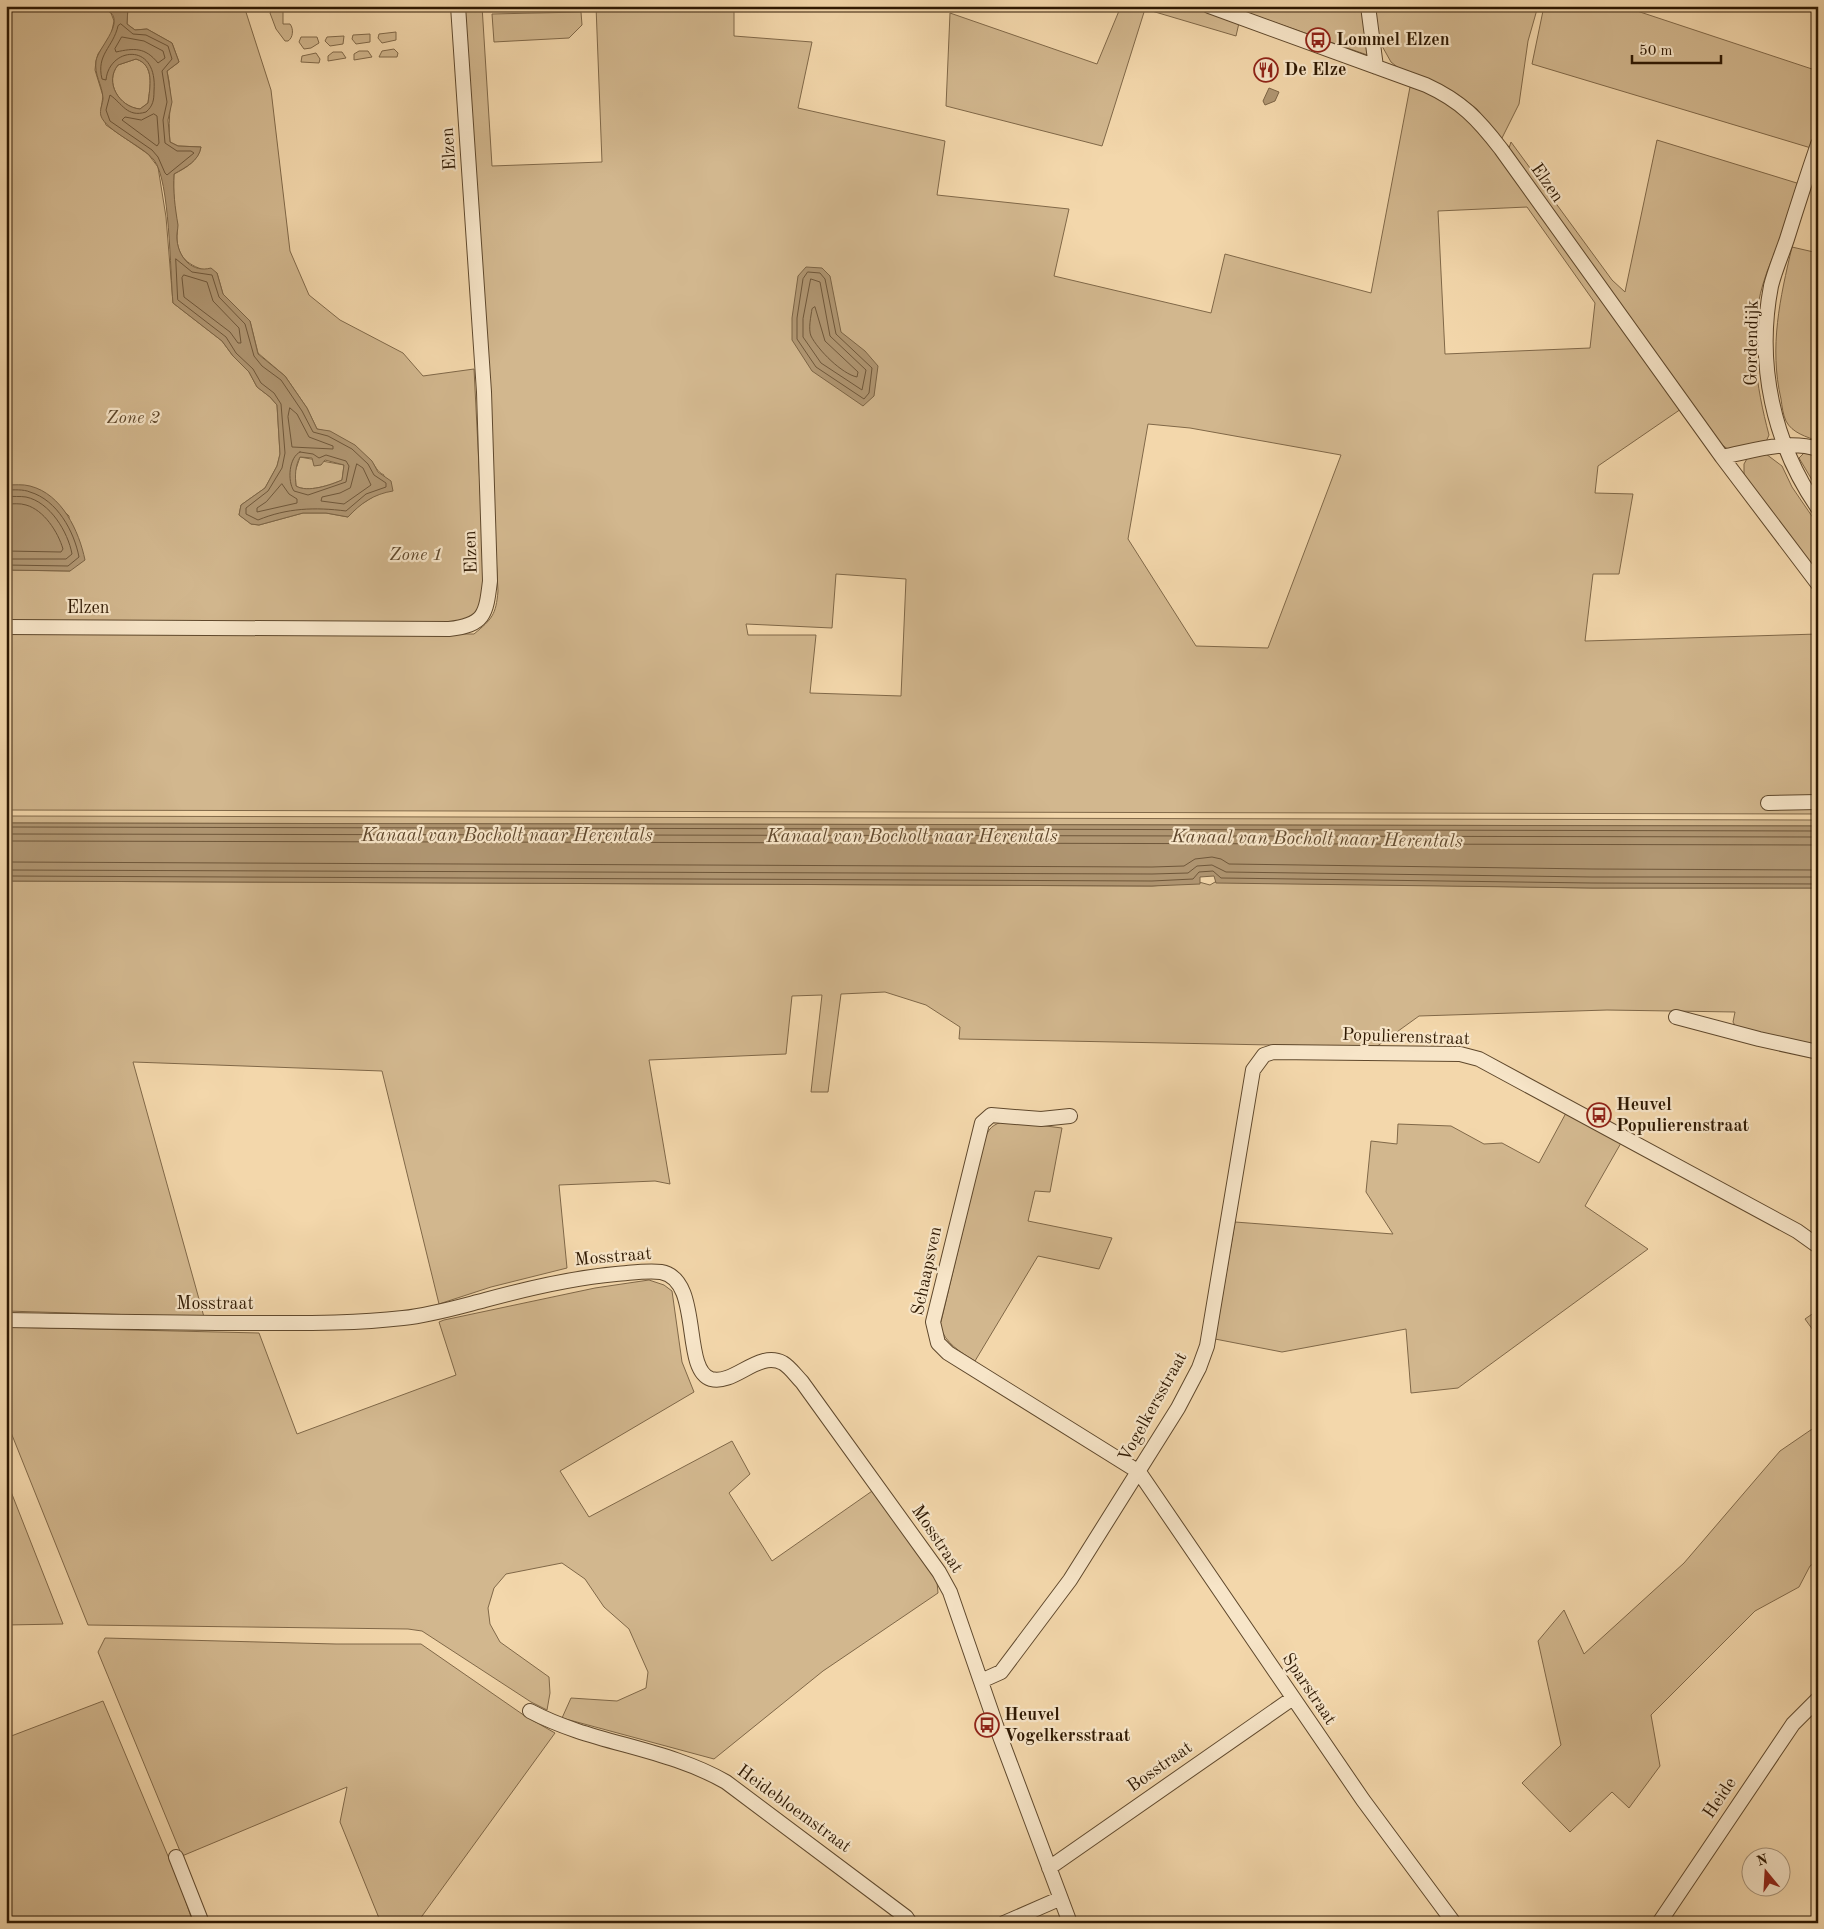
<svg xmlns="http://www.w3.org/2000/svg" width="1824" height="1929" viewBox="0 0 1824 1929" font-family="'Old Standard TT',serif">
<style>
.green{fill:#d2b78e;stroke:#806848;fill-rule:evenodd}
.water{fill:#b09672;stroke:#7c6445;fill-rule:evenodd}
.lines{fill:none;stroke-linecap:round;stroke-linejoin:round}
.shore{stroke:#6f573a;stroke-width:1}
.street-casing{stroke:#5f482c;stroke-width:16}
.street{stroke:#f7e5c8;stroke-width:14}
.labels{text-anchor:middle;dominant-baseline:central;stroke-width:4.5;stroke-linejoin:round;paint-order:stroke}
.poi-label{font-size:18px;font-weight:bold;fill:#2e1802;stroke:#f7e5c8;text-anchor:start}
.street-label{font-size:18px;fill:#2e1802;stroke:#f7e5c8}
.park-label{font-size:18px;font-style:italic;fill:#5f482c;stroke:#f7e5c8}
.water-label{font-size:19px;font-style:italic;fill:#624a2f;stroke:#f7e5c8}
</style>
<rect width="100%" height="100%" fill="#f3d7ab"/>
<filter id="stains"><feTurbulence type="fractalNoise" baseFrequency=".004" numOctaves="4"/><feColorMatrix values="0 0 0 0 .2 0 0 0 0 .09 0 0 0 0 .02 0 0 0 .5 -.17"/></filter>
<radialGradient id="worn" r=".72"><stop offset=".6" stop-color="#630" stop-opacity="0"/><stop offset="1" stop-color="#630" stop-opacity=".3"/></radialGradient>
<path class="green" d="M 6,6 L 101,6 L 111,13 L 114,21 L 111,35 L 98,54 L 96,61 L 95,70 L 103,96 L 101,109 L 106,125 L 148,154 L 158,167 L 166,217 L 173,303 L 222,341 L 233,356 L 249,372 L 257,387 L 270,397 L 277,405 L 280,454 L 277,466 L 265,488 L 241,505 L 239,515 L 251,524 L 259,525 L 303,513 L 326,513 L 348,517 L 357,507 L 379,493 L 384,475 C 376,471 376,466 371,461 C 357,447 335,432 317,429 L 307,408 L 285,376 L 258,353 L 250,321 L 223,294 L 217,273 C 197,269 178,263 177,239 C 177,234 178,229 177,224 C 174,206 173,191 174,174 C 186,168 198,161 201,147 L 178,146 L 170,142 C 167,115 174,99 167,71 L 179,62 L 172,43 L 147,29 L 135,30 L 127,24 L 128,6 L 244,6 L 271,90 L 290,251 L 309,295 L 340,320 L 403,353 L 423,376 L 474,369 L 485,584 L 482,608 L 471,621 L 451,623 L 6,621 L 6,570 L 70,571 L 69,516 C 45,493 41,486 6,485 Z
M 465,6 L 482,6 L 492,166 L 602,162 L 596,6 L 734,6 L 734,36 L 812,42 L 798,108 L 945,141 L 937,195 L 1069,209 L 1054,276 L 1211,313 L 1225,254 L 1371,293 L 1410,87 L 1431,93 L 1471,119 L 1681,409 L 1598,466 L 1595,493 L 1633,494 L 1619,574 L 1593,574 L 1585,641 L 1818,634 L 1818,814 L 6,810 L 6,633 L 474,634 C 492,619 496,615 498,591 ZM 1527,207 L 1595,303 L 1590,348 L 1445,354 L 1438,211 ZM 1148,424 L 1190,428 L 1341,455 L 1268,648 L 1196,646 L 1128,539 ZM 836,574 L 906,579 L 901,696 L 810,693 L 816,635 L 748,635 L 746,624 L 832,628 Z
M 1121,6 L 1193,6 L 1239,23 L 1236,36 L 1145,9 L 1102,146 L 946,106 L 950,13 L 1097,64 Z
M 1228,6 L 1364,6 L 1373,57 Z
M 1372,6 L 1538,6 L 1528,41 L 1519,104 L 1501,140 L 1477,109 L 1457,94 L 1433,81 L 1401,70 L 1391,62 L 1377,37 Z
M 1544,6 L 1622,6 L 1818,71 L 1818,128 L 1811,148 L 1532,64 Z
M 280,7 L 283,10 L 283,24 L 290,24 C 294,29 293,38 288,41 L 285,41 L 276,29 L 270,13 L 272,9 Z
M 581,12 L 582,25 L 569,38 L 494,42 L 492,14 Z
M 396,32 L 396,40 L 382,43 L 378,38 L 379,34 Z
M 370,34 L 370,42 L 356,44 L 352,39 L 353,35 Z
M 344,36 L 343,44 L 330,46 L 325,41 L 327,37 Z
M 301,37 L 317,37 L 319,43 L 311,48 L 304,49 L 299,42 Z
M 394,49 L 398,53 L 397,57 L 379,57 L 382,51 Z
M 359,51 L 368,51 L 372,57 L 354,60 L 354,54 Z
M 333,52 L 342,52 L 346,58 L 328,61 L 328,56 Z
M 316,53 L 320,59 L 319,63 L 301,62 L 302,56 Z
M 136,59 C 155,65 150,87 148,103 L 140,109 C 119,107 104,82 118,65 Z
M 1657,140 L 1800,184 C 1794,200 1789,218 1783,234 C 1776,251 1768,266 1763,284 C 1748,334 1756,386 1769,435 L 1765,444 L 1729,450 L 1721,444 L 1509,148 L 1511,142 L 1612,280 L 1625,292 Z
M 1792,247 L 1818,253 L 1818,441 C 1807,437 1792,433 1786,421 C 1783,415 1782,406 1781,399 C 1769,347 1780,298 1792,247 Z
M 1808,449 L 1818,450 L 1818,490 L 1799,458 Z
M 1766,454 L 1782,466 L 1792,487 L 1818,525 L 1818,577 L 1744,476 L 1744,464 L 1748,457 Z
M 300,457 L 344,465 L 342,480 C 330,485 308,493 296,486 L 295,472 Z
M 6,816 L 1818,820 L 1818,826 L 6,823 Z
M 6,881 L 1152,886 L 1199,882 L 1210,885 L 1215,882 L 1592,888 L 1818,888 L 1818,1046 L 1737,1029 L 1733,1022 L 1735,1012 L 1607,1010 L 1419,1016 L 1376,1047 L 959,1039 L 960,1027 L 926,1005 L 885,992 L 841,994 L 828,1092 L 811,1092 L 822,995 L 792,996 L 786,1054 L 649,1060 L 670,1184 L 655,1181 L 559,1185 L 567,1268 L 491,1287 L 439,1304 L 382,1071 L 133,1062 L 204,1317 L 6,1311 Z
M 1566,1113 L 1621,1143 L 1585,1206 L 1648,1249 L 1458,1388 L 1411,1393 L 1406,1329 L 1282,1352 L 1215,1339 L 1235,1222 L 1393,1234 L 1366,1192 L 1371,1141 L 1397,1144 L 1398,1124 L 1451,1126 L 1484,1144 L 1502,1143 L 1539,1163 Z
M 1006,1121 L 1062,1128 L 1050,1192 L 1035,1191 L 1028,1221 L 1112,1238 L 1099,1269 L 1038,1256 L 975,1361 C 960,1352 945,1343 940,1326 L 984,1141 C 988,1129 992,1124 1006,1121 Z
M 649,1280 L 664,1285 L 672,1291 L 682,1362 L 694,1392 L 560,1471 L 589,1517 L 732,1441 L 750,1474 L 729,1493 L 772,1561 L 875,1489 L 937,1582 L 938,1593 L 823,1671 L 714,1759 L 562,1718 L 571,1698 L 617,1701 L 646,1688 L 648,1672 L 629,1629 L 604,1607 L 585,1579 L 562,1563 L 506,1574 L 494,1588 L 488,1608 L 490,1624 L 500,1642 L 549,1677 L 550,1693 L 547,1710 L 531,1702 L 422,1631 L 408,1629 L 88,1625 L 6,1420 L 6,1327 L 259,1333 L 297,1434 L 456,1375 L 439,1322 L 444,1320 L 595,1288 Z
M 1818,1310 L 1818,1337 L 1805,1319 Z
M 1818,1425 L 1818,1560 L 1810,1566 L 1799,1587 L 1755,1611 L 1651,1715 L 1660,1766 L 1629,1808 L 1612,1792 L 1570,1832 L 1522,1783 L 1561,1745 L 1538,1641 L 1564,1610 L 1584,1654 L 1684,1563 L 1780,1451 Z
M 6,1479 L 63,1624 L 6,1625 Z
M 105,1638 L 336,1644 L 421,1644 L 525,1716 L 555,1733 L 417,1923 L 381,1923 L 340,1822 L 347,1787 L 182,1856 L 98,1652 Z
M 103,1701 L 181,1887 L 193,1923 L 6,1923 L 6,1738 Z"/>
<path class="water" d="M 101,6 L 128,6 L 127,24 L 135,30 L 147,29 L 172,43 L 179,62 L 167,71 L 172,102 L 168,120 L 170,142 L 178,146 L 201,147 C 199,161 186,167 174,174 C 173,192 175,207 178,225 C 178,230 176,235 177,240 C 179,259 193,273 211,268 L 217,273 L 223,294 L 250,321 L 258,354 L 285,376 L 307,408 L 317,429 L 330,431 L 355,445 L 372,461 L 378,472 L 391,481 L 393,491 C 374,494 361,503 348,517 L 326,513 L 303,513 L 259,525 L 251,524 L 239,515 L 241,505 L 265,488 L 277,466 L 280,454 L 277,405 L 270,397 L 257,387 L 249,372 L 233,356 L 222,341 L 173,303 C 170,273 170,180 154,160 C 143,146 106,131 101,116 C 99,110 103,104 103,98 C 102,84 94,75 96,61 C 98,48 123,25 111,13 C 108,10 104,10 101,6 ZM 136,59 C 155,65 150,87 148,103 L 140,109 C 119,107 104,82 118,65 ZM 300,457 L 312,458 L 314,466 L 321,465 L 325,460 L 344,465 L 342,480 C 331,485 307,493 296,486 C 295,476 295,466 300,457 Z
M 1269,88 L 1279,92 L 1275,101 L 1265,105 L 1263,101 Z
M 806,267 L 822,268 L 830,276 L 841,332 L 865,351 L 878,366 L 874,396 L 863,406 L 812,371 L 792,340 L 792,318 L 798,276 Z
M 6,485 C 14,485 23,484 30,486 C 62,494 79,531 85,560 L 70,571 L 6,570 Z
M 6,823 L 1818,826 L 1818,888 L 1592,888 L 1216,883 L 1214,876 L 1200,877 L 1200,884 L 1152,886 L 6,881 Z"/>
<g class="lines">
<path class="shore" d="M 121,24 L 133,34 L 146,35 L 168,46 L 172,59 L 162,71 L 167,102 L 163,120 L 165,143 L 177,151 L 191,151 L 194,153 L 167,175 L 165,173 L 158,157 L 152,150 L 110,121 L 106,110 L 110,95 C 122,103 127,118 146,112 C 153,106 154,100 154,91 C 158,41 109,47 106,80 L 102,79 C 96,54 113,48 118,26 Z
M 122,37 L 144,41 L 163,51 L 165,58 L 158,63 C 145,47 134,48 116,52 L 115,49 Z
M 154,114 L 157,116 L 159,143 L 157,146 L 122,120 L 125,117 L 141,120 Z
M 176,259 L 192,272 L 212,275 L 219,297 L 245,324 L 254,356 L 262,366 L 281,380 L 302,411 L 313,432 L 328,436 L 352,449 L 368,464 L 374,475 L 386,483 L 386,487 L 366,494 L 346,511 C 315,507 287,508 258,520 L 246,514 L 246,508 L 268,491 L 282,468 L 285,453 L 281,404 L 274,393 L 261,383 L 253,369 L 236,353 L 226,337 L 178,300 Z
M 808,272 L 820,273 L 825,279 L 836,334 L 872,368 L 869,393 L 864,399 L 816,367 L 797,339 L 797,318 L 803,279 Z
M 184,275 L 207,282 L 213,301 L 239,328 L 241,343 L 238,343 L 230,332 L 184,297 L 182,278 Z
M 811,279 L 820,282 L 830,336 L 866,370 L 862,390 L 821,363 L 803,337 L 803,319 Z
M 815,307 L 825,341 L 858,372 L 857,377 C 842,374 818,350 811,336 C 808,329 811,316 812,309 Z
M 290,408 L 297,414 L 309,437 L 333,446 L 333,449 L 292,447 L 288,417 Z
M 300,452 L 313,454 L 319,458 L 326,455 L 346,461 L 349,466 L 346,482 L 308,495 L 294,491 C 287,481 289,457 300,452 Z
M 357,464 L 363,468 L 371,485 L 344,504 L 321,501 L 322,497 L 340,493 L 350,488 Z
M 282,484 L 289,494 L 297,499 L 297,503 L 257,512 L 257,508 L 266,502 Z
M 6,490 C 14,490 23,489 30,492 C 57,500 74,531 79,557 L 68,566 L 6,565
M 6,496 C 13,497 20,496 26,497 C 50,502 68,532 72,554 L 66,559 L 6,559
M 6,504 C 13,504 20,503 26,505 C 44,510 58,532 63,549 L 61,552 L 6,551
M 6,827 L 1818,831
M 6,834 L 1818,837
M 6,841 L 1818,845
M 6,862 L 1152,867 L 1184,866 L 1195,859 L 1212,857 L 1221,859 L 1229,864 L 1592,869 L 1818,870
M 6,870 L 1152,874 L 1188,873 L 1197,866 L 1212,865 L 1226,872 L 1592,877 L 1818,877
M 6,876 L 1152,881 L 1193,879 L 1199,872 L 1213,871 L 1221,878 L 1592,883 L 1818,884"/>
<g class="street-casing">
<path id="street" d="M 1209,6 L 1426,85 C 1461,101 1478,119 1501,149 L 1722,457 L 1818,584
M 1368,6 L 1376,67
M 1818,144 C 1807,176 1797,207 1787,239 C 1782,254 1775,270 1771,286 C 1756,364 1773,443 1818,508
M 1722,457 C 1753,451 1787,439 1818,449
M 6,627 L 449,629 C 485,625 486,614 490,581 L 484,392 L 458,6
M 1768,803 L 1818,802
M 1676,1017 L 1759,1039 L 1818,1052
M 1070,1116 L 1041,1119 L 991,1115 L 982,1123 L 933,1322 L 938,1343 L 948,1353 L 1139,1472 L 1363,1800 L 1454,1923
M 6,1320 C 86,1321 167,1323 247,1323 C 299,1323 352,1324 403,1318 C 431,1315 458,1307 485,1300 C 529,1288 572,1278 616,1274 C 631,1273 647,1270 661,1272 C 703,1279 681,1370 711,1379 C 735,1385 758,1350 783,1363 C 790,1367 796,1376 802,1382 L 939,1572 L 950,1592 L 998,1731 L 1070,1923
M 981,1681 L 1001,1672 L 1070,1580 L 1178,1408 L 1199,1368 L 1207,1346 L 1253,1070 L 1264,1055 L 1273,1052 L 1460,1054 L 1479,1059 L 1797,1231 L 1818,1246
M 530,1711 C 592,1744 665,1747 726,1782 L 906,1917 L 910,1923
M 176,1857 L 202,1923
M 1049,1868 L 1293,1698
M 1004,1923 L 1059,1899
M 1659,1923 L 1793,1724 L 1818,1699"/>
</g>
<use href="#street" class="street"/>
</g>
<defs>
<g id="bus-ring" transform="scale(1.25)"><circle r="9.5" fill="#f7e5c8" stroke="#8f2418" stroke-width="1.5"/><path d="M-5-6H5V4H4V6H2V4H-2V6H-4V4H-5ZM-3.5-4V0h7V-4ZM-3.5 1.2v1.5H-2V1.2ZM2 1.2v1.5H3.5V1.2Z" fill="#8f2418"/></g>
<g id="restaurant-ring" transform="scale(1.25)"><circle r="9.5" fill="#f7e5c8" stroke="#8f2418" stroke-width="1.5"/><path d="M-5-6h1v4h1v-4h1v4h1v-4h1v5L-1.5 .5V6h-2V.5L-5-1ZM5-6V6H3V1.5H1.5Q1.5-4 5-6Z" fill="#8f2418"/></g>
</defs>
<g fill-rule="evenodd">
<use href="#bus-ring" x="1318" y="40"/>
<use href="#restaurant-ring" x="1266" y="70"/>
<use href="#bus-ring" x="1599" y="1115"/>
<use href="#bus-ring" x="987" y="1725"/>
</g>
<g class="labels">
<g class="poi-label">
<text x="1336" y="40">Lommel Elzen</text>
<text x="1284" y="70">De Elze</text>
<text x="1616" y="1105">Heuvel<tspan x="1616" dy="21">Populierenstraat</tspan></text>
<text x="1004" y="1715">Heuvel<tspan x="1004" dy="21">Vogelkersstraat</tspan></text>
</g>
<g class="street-label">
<text transform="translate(449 149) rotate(-94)">Elzen</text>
<text transform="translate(1547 183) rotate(55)">Elzen</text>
<text transform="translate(1752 343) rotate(-89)">Gordendijk</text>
<text transform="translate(471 552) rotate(-92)">Elzen</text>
<text x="88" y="608">Elzen</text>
<text transform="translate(1406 1037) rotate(2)">Populierenstraat</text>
<text transform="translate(613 1257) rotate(-5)">Mosstraat</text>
<text transform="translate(927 1271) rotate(-78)">Schaapsven</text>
<text x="215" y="1304">Mosstraat</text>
<text transform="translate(1153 1407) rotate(-61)">Vogelkersstraat</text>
<text transform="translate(937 1539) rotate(56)">Mosstraat</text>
<text transform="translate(1309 1689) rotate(56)">Sparstraat</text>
<text transform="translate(1160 1767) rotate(-35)">Bosstraat</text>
<text transform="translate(1720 1798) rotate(-56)">Heide</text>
<text transform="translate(794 1809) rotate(36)">Heidebloemstraat</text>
</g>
<g class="park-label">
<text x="133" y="418">Zone 2</text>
<text x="416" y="555">Zone 1</text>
</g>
<g class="water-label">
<text x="507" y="836">Kanaal van Bocholt naar Herentals</text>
<text x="912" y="837">Kanaal van Bocholt naar Herentals</text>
<text transform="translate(1317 840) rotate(1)">Kanaal van Bocholt naar Herentals</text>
</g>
</g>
<rect width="1824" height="1929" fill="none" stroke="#f3d7ab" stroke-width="25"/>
<rect x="8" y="8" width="1809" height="1914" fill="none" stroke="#2e1802" stroke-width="2.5"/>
<rect x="12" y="12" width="1799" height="1904" fill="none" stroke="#2e1802"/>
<g transform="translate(1766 1872) rotate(342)"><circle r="24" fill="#f7e5c8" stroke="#a79379"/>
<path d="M0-4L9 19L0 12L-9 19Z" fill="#8f2418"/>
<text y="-8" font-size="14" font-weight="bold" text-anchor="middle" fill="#2e1802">N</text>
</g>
<path d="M1632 55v8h89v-8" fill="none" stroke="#2e1802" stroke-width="2.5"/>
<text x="1639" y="55" font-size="15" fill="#2e1802" stroke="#f7e5c8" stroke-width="4" paint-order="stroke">50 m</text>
<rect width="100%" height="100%" filter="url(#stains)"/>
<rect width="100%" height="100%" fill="url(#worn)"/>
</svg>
